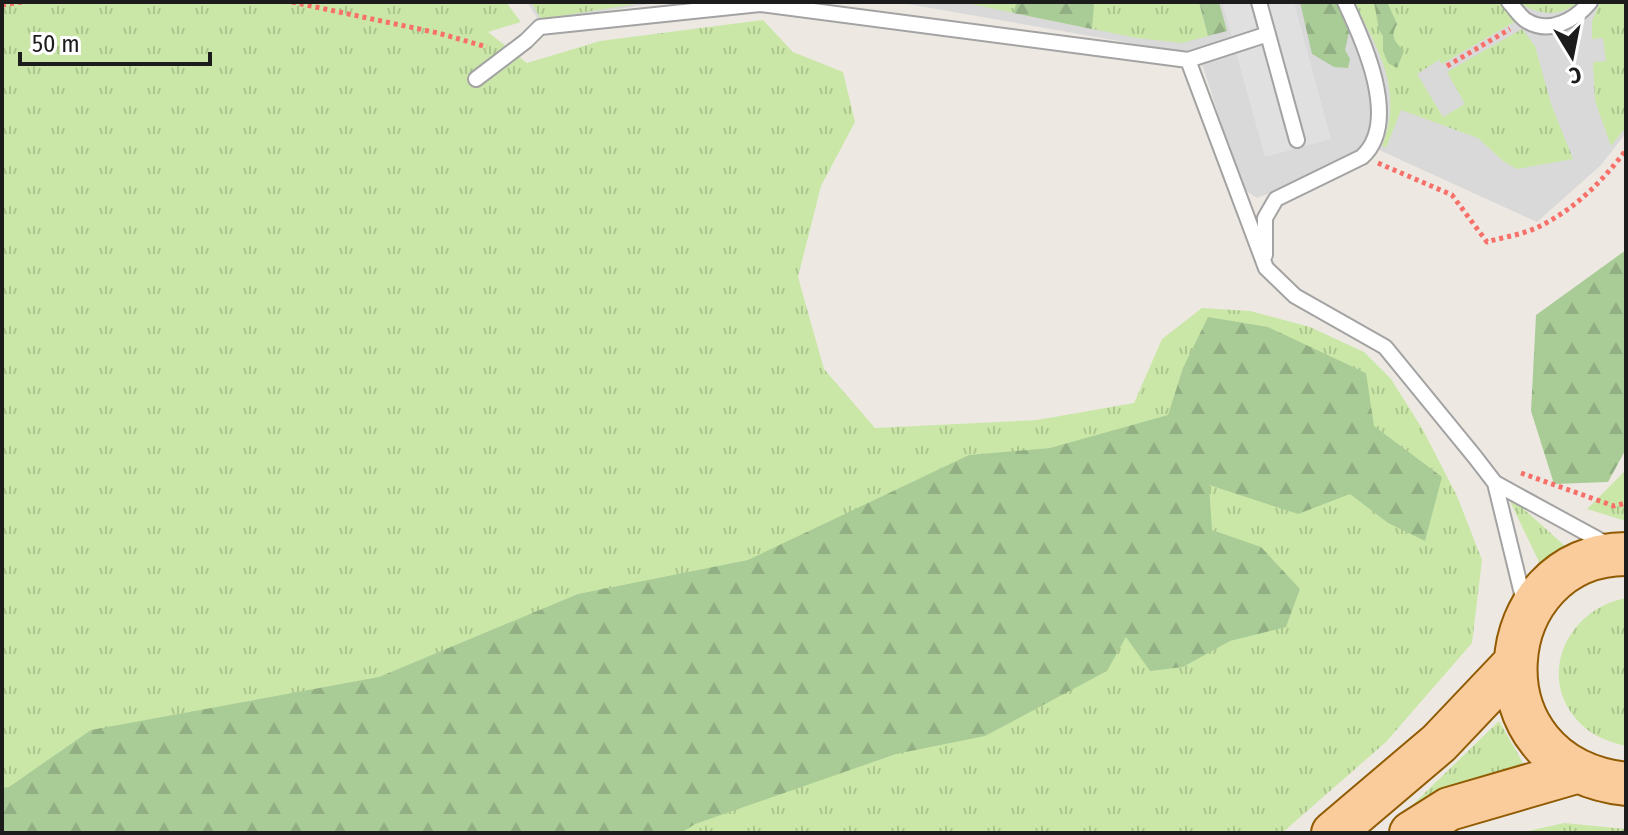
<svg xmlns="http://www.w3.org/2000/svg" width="1628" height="835" viewBox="0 0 1628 835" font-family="'Fira Sans Condensed',sans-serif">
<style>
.residential{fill:#dad9d9}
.grass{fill:url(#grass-tufts)}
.forest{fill:url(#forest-firs)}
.parking{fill:#e0e0e0}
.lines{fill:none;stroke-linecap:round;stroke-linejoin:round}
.service-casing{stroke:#a3a3a3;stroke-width:18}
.primary-casing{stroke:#915b03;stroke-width:46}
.path{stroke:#f7716a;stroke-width:5;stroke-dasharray:4 4;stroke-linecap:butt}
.service{stroke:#fff;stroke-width:14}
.primary{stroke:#facc9b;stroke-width:42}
</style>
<defs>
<pattern id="grass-tufts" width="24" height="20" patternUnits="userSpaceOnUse" patternTransform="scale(2)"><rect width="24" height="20" fill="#cae7a8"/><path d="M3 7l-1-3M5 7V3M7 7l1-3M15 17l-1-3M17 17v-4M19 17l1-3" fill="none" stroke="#adc690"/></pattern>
<pattern id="forest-firs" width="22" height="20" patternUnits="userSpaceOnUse" patternTransform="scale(2)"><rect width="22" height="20" fill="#a9cc97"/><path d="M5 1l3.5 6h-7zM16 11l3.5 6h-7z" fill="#91af82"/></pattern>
</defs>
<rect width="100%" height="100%" fill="#ede9e2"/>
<path class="residential" d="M 527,2 L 663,2 L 539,21 Z
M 896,2 L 1626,2 L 1626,133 L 1601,165 L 1537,222 L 1379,150 L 1257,198 L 1242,188 L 1203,67 L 1182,52 Z"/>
<path class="grass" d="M 2,2 L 506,2 L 521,22 L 488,32 L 527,63 L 600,41 L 763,20 L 793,52 L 843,72 L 855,122 L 821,186 L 798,277 L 824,369 L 875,428 L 1037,420 L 1134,403 L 1162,339 L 1202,308 L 1250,311 L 1310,327 L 1364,352 L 1391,379 L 1423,430 L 1457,496 L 1482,560 L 1472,643 L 1386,742 L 1282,833 L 2,833 Z
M 531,2 L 649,2 L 541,19 Z
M 961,2 L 1199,2 L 1208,36 L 1182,43 L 1137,38 Z
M 1354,2 L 1501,2 L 1516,21 L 1442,64 L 1439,60 L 1417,74 L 1443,117 L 1465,104 L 1447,72 L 1522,29 L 1535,46 L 1551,104 L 1573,159 L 1517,169 L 1503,161 L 1478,138 L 1401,110 L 1386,148 L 1382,146 C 1404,89 1379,52 1354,2 Z
M 1518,2 L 1580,2 C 1559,17 1540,16 1518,2 Z
M 1600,2 L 1626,2 L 1626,127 L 1611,146 L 1595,101 L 1593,62 L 1606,61 L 1603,38 L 1592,39 L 1592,21 Z
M 1626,470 L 1626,521 L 1587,509 Z
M 1506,493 L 1566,547 L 1541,566 Z
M 1626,598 L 1626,746 C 1610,742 1594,737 1582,725 C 1534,680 1566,609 1626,598 Z
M 1499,721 L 1523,763 L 1401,816 Z
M 1564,823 L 1626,829 L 1626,833 L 1519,833 Z"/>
<path class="forest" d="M 1017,2 L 1090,2 L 1094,5 L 1092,29 L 1013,13 Z
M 1199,2 L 1219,2 L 1227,31 L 1208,36 Z
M 1300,2 L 1336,2 L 1349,32 L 1345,50 L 1350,59 L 1348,68 L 1334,67 L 1312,54 Z
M 1374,2 L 1391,2 L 1388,4 L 1397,24 C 1390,37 1394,41 1404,51 L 1397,68 L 1388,63 L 1383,51 L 1383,36 L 1379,30 Z
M 1626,250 L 1626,449 L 1608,482 L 1554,484 L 1531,411 L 1536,315 Z
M 1208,317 L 1268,327 L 1366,373 L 1374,426 L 1442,477 L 1425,541 L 1388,523 L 1350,494 L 1298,514 L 1209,485 L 1212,530 L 1261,547 L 1300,589 L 1286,627 L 1230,641 L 1183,667 L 1150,671 L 1126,637 L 1107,671 L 985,736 L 896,754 L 695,824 L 681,833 L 2,833 L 2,788 L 9,787 L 91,730 L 379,677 L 578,594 L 748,560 L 969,455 L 1050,448 L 1168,415 L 1183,368 Z"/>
<path class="parking" d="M 1222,2 L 1294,2 L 1331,139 L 1265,157 Z"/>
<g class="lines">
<g class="service-casing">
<path id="service" d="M 1259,2 L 1297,140
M 1509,2 C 1515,8 1520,17 1527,21 C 1550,35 1576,19 1590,2
M 1188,60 L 1268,34
M 476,79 L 526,41 L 540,27 L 760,4 L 1188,60 L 1266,268 L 1295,296 L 1385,347 L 1475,457 L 1495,483 L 1525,606
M 1265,255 L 1265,218 L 1276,199 L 1362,157 C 1401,122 1363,40 1345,2
M 1495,483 L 1612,547"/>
</g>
<g class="primary-casing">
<path id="primary" d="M 1626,554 C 1491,554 1467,766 1626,784
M 1333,833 L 1439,743 L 1514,664
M 1411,833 L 1449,809 L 1576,772"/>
</g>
<path class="path" d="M 292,2 L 438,33 L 487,47
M 2,5 L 22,2
M 1447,66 L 1510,29
M 1378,163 L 1452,195 L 1487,242 C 1503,237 1521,235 1536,228 C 1573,211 1602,182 1626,150
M 1521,473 L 1614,506 L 1626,503"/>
<use href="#service" class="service"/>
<use href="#primary" class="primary"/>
</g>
<rect width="1628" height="835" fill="none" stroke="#1c1c1c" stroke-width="8"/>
<g transform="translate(1572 56) rotate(170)" stroke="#ffffff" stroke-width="6" paint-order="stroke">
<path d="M0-6L14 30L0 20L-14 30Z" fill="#1c1c1c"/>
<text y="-12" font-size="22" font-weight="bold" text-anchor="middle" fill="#1c1c1c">С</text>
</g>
<path d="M20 52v12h190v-12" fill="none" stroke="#1c1c1c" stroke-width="4"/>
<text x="32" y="52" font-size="24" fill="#1c1c1c" stroke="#ffffff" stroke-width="6" paint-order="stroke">50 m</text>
</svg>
